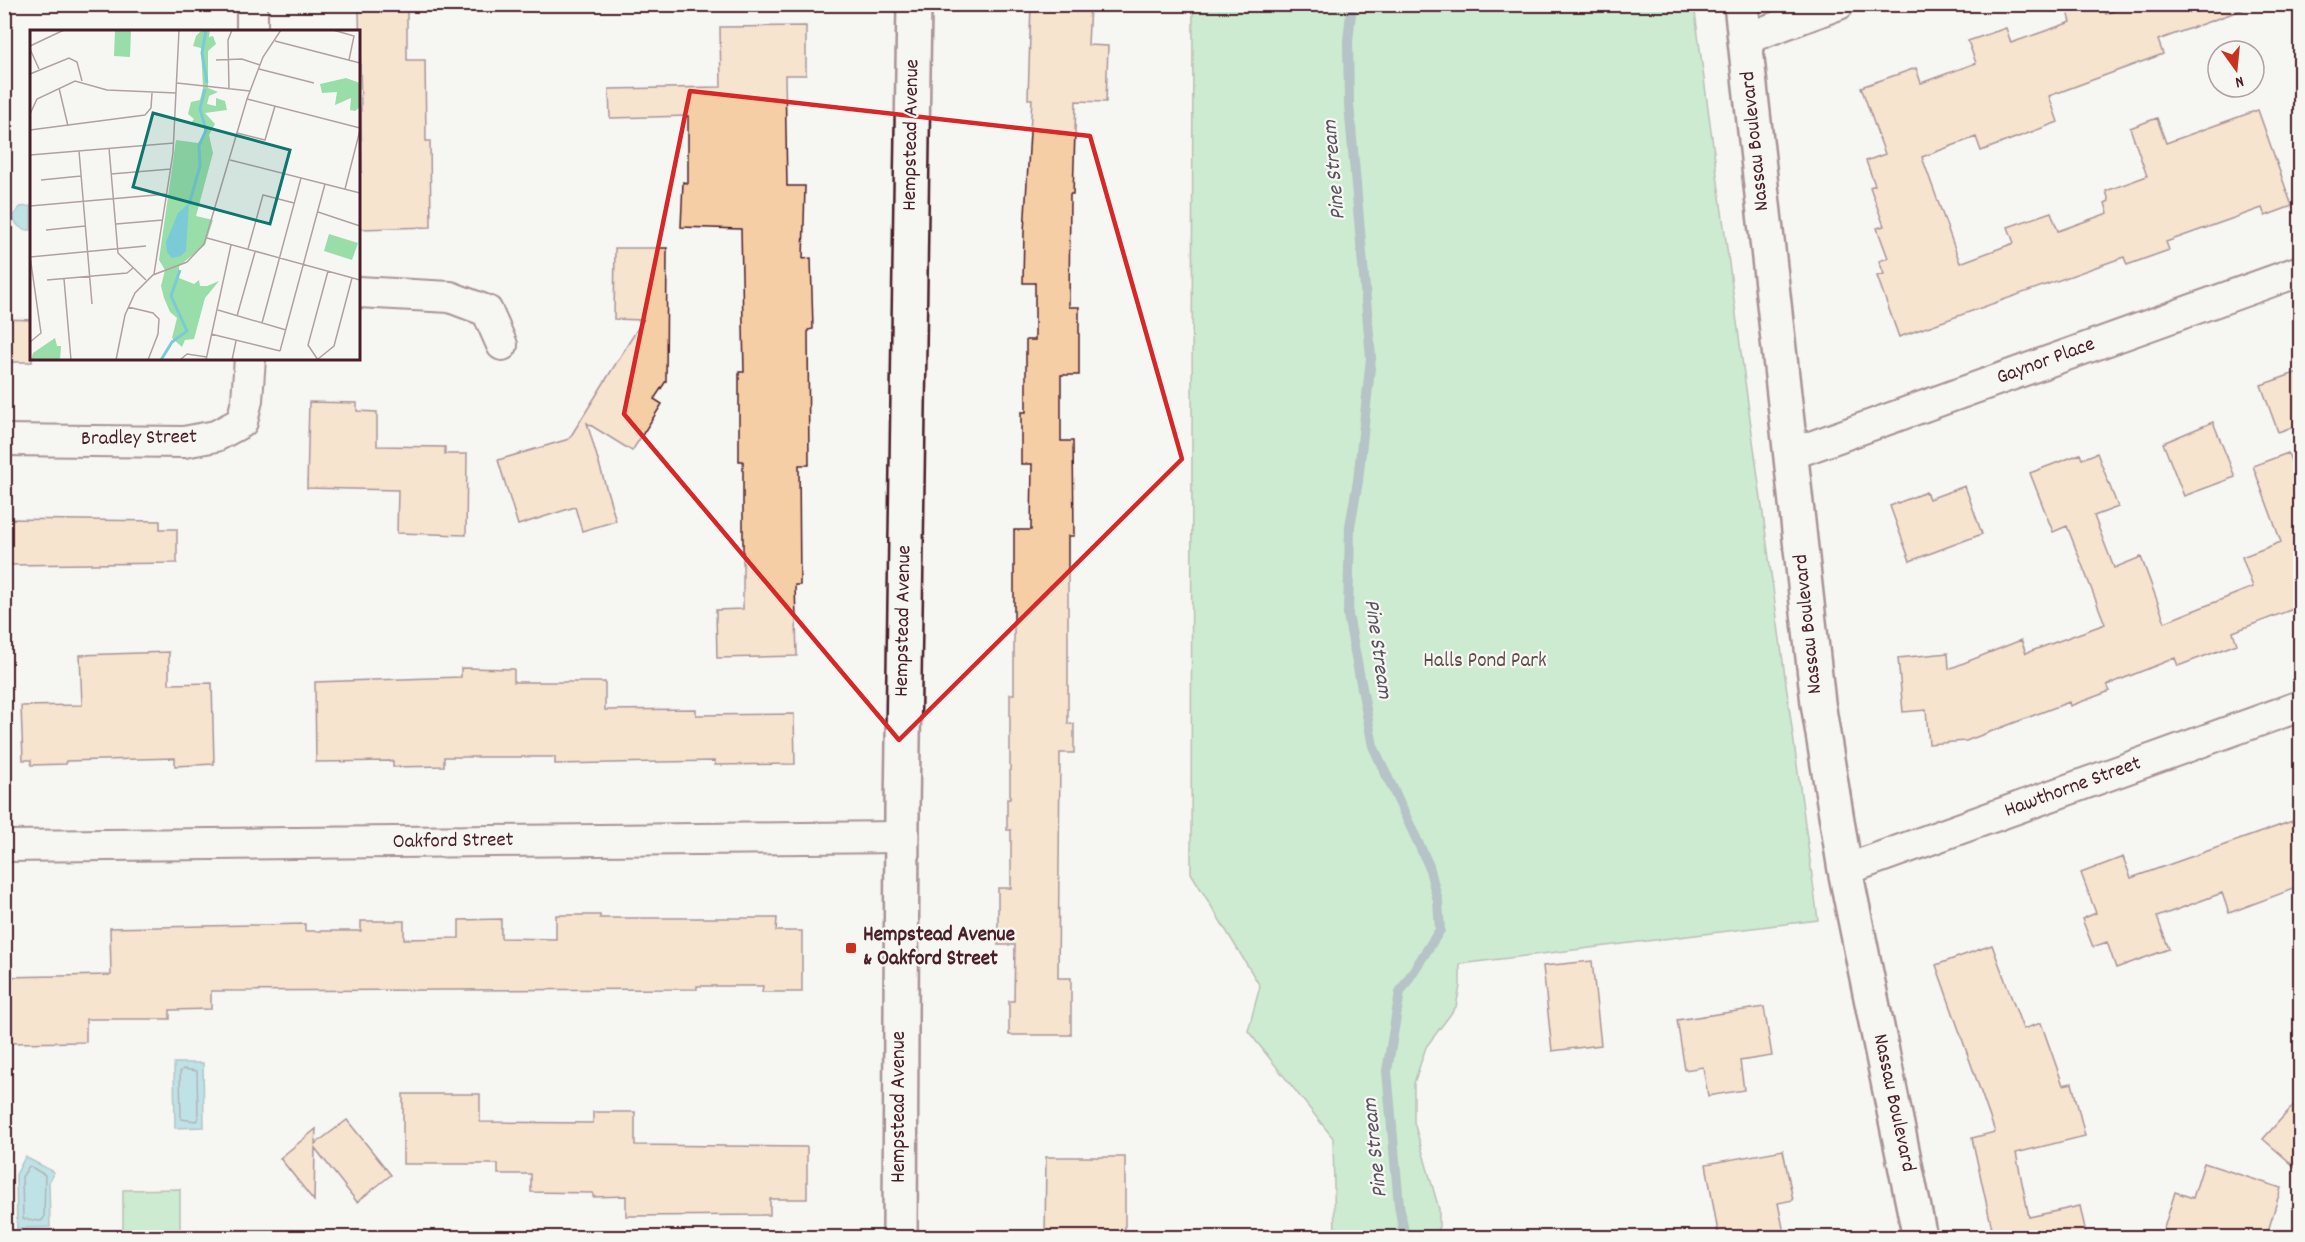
<svg xmlns="http://www.w3.org/2000/svg" width="2305" height="1242" viewBox="0 0 2305 1242" font-family="Dekko,sans-serif">
<style>
.green{fill:#99dda9;stroke:#727e6a;stroke-width:1.5}
.water{fill:#7bcbd7;stroke:#678692;stroke-width:1.5}
.lines{fill:none;stroke-linecap:round;stroke-linejoin:round}
.shore{stroke:#5e6470;stroke-width:1.5}
.stream{stroke:#678692;stroke-width:10}
.building{fill:#f6cea5;stroke:#4a1f2b;stroke-width:1.5}
.street-casing{stroke:#4a1f2b;stroke-width:34}
.secondary-casing{stroke:#4a1f2b;stroke-width:38}
.street{stroke:#f6f6f2;stroke-width:30}
.secondary{stroke:#f6f6f2;stroke-width:33}
.marked{fill:none;stroke:#d62828;stroke-width:4.5;stroke-linejoin:round}
.poi-dot{fill:#c8321e;stroke:#f6f6f2;stroke-width:2}
.labels{text-anchor:middle;dominant-baseline:central;stroke-width:4.5;stroke-linejoin:round;paint-order:stroke}
.street-label{font-size:21px;fill:#4a1f2b;stroke:#f6f6f2}
.park-label{font-size:21px;fill:#5e4e4a;stroke:#f6f6f2}
.poi-label{font-size:21px;font-weight:bold;fill:#4a1f2b;stroke:#f6f6f2;text-anchor:start}
.water-label{font-size:22px;font-style:italic;fill:#59535f;stroke:#f6f6f2}
.inset-river{fill:none;stroke:#7bcbd7;stroke-width:3}
.inset-road{fill:none;stroke:#b1a0a2;stroke-width:1.5}
.view{fill:#0f766e;fill-opacity:0.15;stroke:#0f766e;stroke-width:3}
.inset-edge{fill:none;stroke:#4a1f2b;stroke-width:3}
</style>
<rect width="100%" height="100%" fill="#f6f6f2"/>
<filter id="ink" filterUnits="userSpaceOnUse"><feTurbulence type="fractalNoise" baseFrequency=".0167" numOctaves="2"/><feDisplacementMap in="SourceGraphic" scale="12" xChannelSelector="R" yChannelSelector="G"/><feConvolveMatrix kernelMatrix="1 2 1 2 8 2 1 2 1" color-interpolation-filters="sRGB"/></filter>
<g filter="url(#ink)">
<path class="green" d="M 1193,5 L 1694,5 L 1818,920 L 1460,964 L 1460,986 L 1456,1007 L 1426,1047 L 1414,1083 L 1414,1122 L 1439,1209 L 1439,1237 L 1335,1237 L 1333,1138 L 1248,1031 L 1260,986 L 1191,873 Z
M 180,1189 L 180,1237 L 123,1237 L 123,1190 Z"/>
<path class="water" d="M 31,206 L 31,230 C 21,230 16,226 13,216 L 20,207 Z
M 174,1063 L 203,1063 L 204,1127 L 175,1128 Z
M 25,1157 L 54,1172 L 49,1182 L 50,1227 L 17,1228 L 16,1175 Z"/>
<g class="lines">
<path class="shore" d="M 183,1069 L 197,1071 L 198,1118 L 196,1121 L 181,1119 L 180,1072 Z
M 29,1166 L 45,1175 L 44,1218 L 41,1221 L 23,1219 L 22,1177 Z"/>
<path class="stream" d="M 1352,4 L 1348,41 L 1349,104 L 1371,358 L 1358,481 L 1350,526 L 1348,615 L 1373,746 L 1429,866 L 1438,901 L 1440,930 L 1400,992 L 1387,1071 L 1399,1205 L 1405,1238"/>
</g>
<path class="building" d="M 1031,4 L 1090,4 L 1088,45 L 1108,46 L 1106,102 L 1076,101 L 1073,194 L 1070,194 L 1069,307 L 1079,307 L 1079,375 L 1061,375 L 1061,441 L 1073,441 L 1074,536 L 1068,536 L 1068,724 L 1074,724 L 1074,753 L 1060,753 L 1058,978 L 1071,978 L 1071,1035 L 1009,1035 L 1009,1001 L 1014,1001 L 1015,945 L 998,945 L 998,888 L 1011,888 L 1011,830 L 1007,830 L 1007,799 L 1010,799 L 1010,694 L 1014,694 L 1014,530 L 1031,530 L 1032,464 L 1021,464 L 1021,412 L 1026,412 L 1026,340 L 1035,340 L 1035,283 L 1023,283 L 1024,232 L 1032,99 L 1028,99 Z
M 2090,4 L 2102,4 L 2106,14 L 2132,4 L 2246,4 L 2247,8 L 2158,40 L 2163,54 L 2049,96 L 2058,122 L 1981,151 L 1976,137 L 1922,157 L 1960,263 L 2014,243 L 2008,227 L 2051,212 L 2058,231 L 2108,213 L 2105,203 L 2109,201 L 2106,191 L 2147,176 L 2130,128 L 2157,118 L 2166,143 L 2258,110 L 2292,206 L 2265,216 L 2262,208 L 2166,242 L 2169,250 L 2127,265 L 2124,257 L 1899,337 L 1877,276 L 1884,274 L 1879,261 L 1888,258 L 1877,228 L 1884,226 L 1870,187 L 1875,185 L 1866,161 L 1885,154 L 1861,87 L 1916,68 L 1921,83 L 1976,63 L 1968,41 L 2006,28 L 2011,43 L 2071,22 L 2068,12 Z
M 407,7 L 407,60 L 425,60 L 426,141 L 430,141 L 431,227 L 359,229 L 358,172 L 362,172 L 359,8 Z
M 806,26 L 806,75 L 785,75 L 787,186 L 805,186 L 803,259 L 811,258 L 813,329 L 808,330 L 809,465 L 799,465 L 800,585 L 795,585 L 797,656 L 717,658 L 716,610 L 743,609 L 743,461 L 739,461 L 739,372 L 744,372 L 741,229 L 681,227 L 683,182 L 688,183 L 688,116 L 610,118 L 609,89 L 721,87 L 720,27 Z
M 615,248 L 667,248 L 666,381 L 654,399 L 662,404 L 632,451 L 587,423 L 616,521 L 582,531 L 575,507 L 518,525 L 498,460 L 569,439 L 643,320 L 614,319 Z
M 4,319 L 32,320 L 32,362 L 4,362 Z
M 2301,371 L 2301,424 L 2278,432 L 2261,385 Z
M 309,402 L 357,403 L 357,411 L 377,412 L 377,446 L 445,447 L 445,454 L 467,454 L 466,535 L 397,533 L 398,490 L 307,488 Z
M 2213,422 L 2235,477 L 2184,496 L 2163,443 Z
M 2097,453 L 2118,507 L 2094,516 L 2114,568 L 2141,557 L 2165,622 L 2253,587 L 2242,557 L 2281,542 L 2253,466 L 2288,453 L 2301,487 L 2301,606 L 2233,632 L 2237,644 L 2178,666 L 2175,658 L 2107,685 L 2110,691 L 2070,706 L 2069,702 L 1966,741 L 1929,744 L 1926,710 L 1903,712 L 1898,658 L 1948,653 L 1949,669 L 2021,640 L 2026,653 L 2105,624 L 2067,526 L 2053,532 L 2030,473 L 2080,454 L 2082,459 Z
M 1965,486 L 1982,534 L 1910,561 L 1890,506 L 1926,492 L 1929,499 Z
M 4,519 L 160,521 L 160,529 L 177,529 L 177,563 L 4,565 Z
M 169,652 L 169,684 L 212,683 L 214,764 L 175,766 L 175,758 L 66,761 L 66,764 L 31,765 L 31,760 L 23,760 L 21,706 L 82,705 L 80,655 Z
M 461,668 L 514,669 L 514,682 L 605,682 L 605,710 L 696,709 L 696,715 L 794,714 L 795,764 L 715,765 L 715,761 L 555,764 L 555,757 L 444,757 L 444,766 L 393,767 L 393,761 L 316,762 L 315,682 L 461,677 Z
M 2301,818 L 2301,886 L 2229,913 L 2222,893 L 2157,917 L 2169,949 L 2116,968 L 2107,942 L 2093,947 L 2082,919 L 2096,913 L 2081,873 L 2123,857 L 2131,878 Z
M 556,915 L 600,915 L 600,918 L 777,918 L 776,931 L 802,931 L 802,992 L 762,992 L 763,986 L 697,986 L 697,989 L 211,991 L 211,1009 L 170,1010 L 170,1019 L 86,1019 L 86,1042 L 7,1043 L 7,1029 L 4,1029 L 4,977 L 111,975 L 110,928 L 305,924 L 305,931 L 361,931 L 361,921 L 404,921 L 404,939 L 459,938 L 459,920 L 501,919 L 501,938 L 556,939 Z
M 1992,945 L 2023,1029 L 2041,1023 L 2063,1085 L 2072,1083 L 2085,1136 L 2016,1153 L 2029,1217 L 2080,1206 L 2087,1238 L 1994,1238 L 1972,1138 L 1995,1132 L 1936,965 Z
M 1592,961 L 1601,1045 L 1552,1051 L 1543,966 Z
M 1764,1007 L 1772,1056 L 1740,1061 L 1744,1090 L 1708,1096 L 1703,1067 L 1685,1070 L 1677,1020 Z
M 403,1094 L 480,1094 L 480,1122 L 593,1123 L 593,1112 L 635,1112 L 635,1145 L 807,1147 L 807,1199 L 770,1199 L 770,1215 L 626,1216 L 626,1196 L 593,1197 L 593,1193 L 531,1192 L 531,1174 L 498,1174 L 498,1164 L 403,1164 Z
M 2301,1097 L 2301,1172 L 2263,1139 Z
M 347,1120 L 391,1175 L 357,1202 L 315,1148 L 314,1201 L 280,1158 L 316,1129 L 315,1144 Z
M 1783,1150 L 1793,1200 L 1778,1203 L 1785,1238 L 1719,1238 L 1706,1164 Z
M 1046,1157 L 1125,1157 L 1125,1235 L 1045,1238 Z
M 2204,1163 L 2281,1188 L 2266,1238 L 2161,1238 L 2175,1192 L 2193,1198 Z"/>
<g class="lines">
<g class="street-casing">
<path id="street" d="M 252,4 L 252,32
M 1745,39 L 1839,4
M 358,292 L 450,297 L 487,311 L 502,345
M 4,440 L 184,442 L 216,436 L 242,422 L 247,400 L 250,358
M 1791,454 L 2300,271
M 4,846 L 901,837
M 1845,870 L 2300,706"/>
</g>
<g class="secondary-casing">
<path id="secondary" d="M 1741,4 L 1818,703 L 1845,870 L 1920,1238
M 900,1238 L 902,810 L 914,4"/>
</g>
<use href="#street" class="street"/>
<use href="#secondary" class="secondary"/>
</g>
</g>
<path d="M0 0H2305V1242H0ZM 690,91 L 1090,136 L 1182,459 L 899,740 L 624,414 Z" fill="#f6f6f2" fill-opacity=".55" fill-rule="evenodd"/>
<path class="marked" d="M 690,91 L 1090,136 L 1182,459 L 899,740 L 624,414 Z"/>
<rect class="poi-dot" x="845" y="942" width="12" height="12" rx="3"/>
<g class="labels">
<g class="street-label">
<text transform="translate(912 135) rotate(-89)">Hempstead Avenue</text>
<text transform="translate(1756 141) rotate(-96)">Nassau Boulevard</text>
<text transform="translate(2046 362) rotate(-20)">Gaynor Place</text>
<text transform="translate(139 439) rotate(-1)">Bradley Street</text>
<text transform="translate(904 621) rotate(-89)">Hempstead Avenue</text>
<text transform="translate(1809 624) rotate(-96)">Nassau Boulevard</text>
<text transform="translate(2073 788) rotate(-20)">Hawthorne Street</text>
<text transform="translate(453 842) rotate(-1)">Oakford Street</text>
<text transform="translate(1893 1103) rotate(78)">Nassau Boulevard</text>
<text transform="translate(900 1107) rotate(-90)">Hempstead Avenue</text>
</g>
<g class="park-label">
<text x="1485" y="662">Halls Pond Park</text>
</g>
<g class="poi-label">
<text x="863" y="936">Hempstead Avenue<tspan x="863" dy="24">&amp; Oakford Street</tspan></text>
</g>
<g class="water-label">
<text transform="translate(1335 170) rotate(-95)">Pine Stream</text>
<text transform="translate(1377 649) rotate(82)">Pine Stream</text>
<text transform="translate(1376 1148) rotate(-96)">Pine Stream</text>
</g>
</g>
<g transform="translate(30 30)">
<rect width="330" height="330" fill="#f6f6f2"/>
<path d="M 85,0 L 101,0 L 100,27 L 84,26 ZM 172,0 L 180,0 L 179,7 L 183,6 L 186,14 L 178,21 L 178,58 L 188,62 L 179,66 L 177,74 L 186,76 L 186,68 L 195,71 L 197,80 L 175,83 L 185,94 L 179,105 L 183,123 L 166,186 L 183,190 L 175,215 L 149,236 L 149,248 L 164,254 L 169,250 L 170,256 L 177,256 L 189,251 L 175,268 L 164,309 L 155,310 L 152,317 L 142,308 L 147,288 L 140,282 L 134,268 L 131,256 L 135,240 L 129,230 L 146,110 L 168,113 L 174,105 L 174,95 L 160,94 L 164,89 L 158,84 L 161,72 L 170,70 L 173,58 L 171,18 L 163,16 L 166,6 ZM 316,48 L 330,53 L 330,77 L 325,81 L 320,80 L 321,68 L 305,75 L 307,62 L 292,63 L 290,54 ZM 299,204 L 328,213 L 322,230 L 294,221 ZM 25,308 L 27,316 L 31,316 L 30,330 L 1,330 L 3,323 Z" fill="#99dda9"/>
<path d="M 159,173 L 156,221 L 151,226 L 142,228 L 137,222 L 136,212 L 148,183 Z" fill="#7bcbd7"/>
<path class="inset-river" d="M 176,0 L 172,23 L 177,53M 159,175 L 170,136 L 169,116 L 176,100 L 170,79 L 175,59M 131,330 L 142,312 L 157,301 L 141,266 L 150,240"/>
<path class="inset-road" d="M 303,0 L 324,6 L 319,30M 245,11 L 330,33M 0,16 L 34,0M 0,19 L 9,39M 186,30 L 212,29 L 230,35M 229,39 L 284,53M 0,44 L 39,28 L 47,32 L 52,51M 147,53 L 220,61M 29,58 L 38,96M 199,59 L 198,10 L 202,0M 217,69 L 330,98M 0,84 L 7,69 L 45,51 L 77,60 L 146,63M 0,100 L 115,85 L 121,78 L 122,63M 207,103 L 235,110 L 245,76M 79,118 L 88,223 L 116,250M 49,121 L 62,274M 0,125 L 144,113M 200,130 L 330,163M 81,144 L 141,139M 11,150 L 51,146M 315,159 L 330,100M 0,176 L 137,164M 288,182 L 330,196M 0,186 L 0,214M 86,194 L 133,190M 16,200 L 55,196M 177,208 L 330,250M 218,219 L 233,165 L 264,173M 0,226 L 11,303 L 0,312M 0,227 L 116,216M 124,244 L 143,123 L 149,0M 34,249 L 41,330M 17,250 L 97,243 L 103,238M 98,277 L 123,283 L 129,289 L 128,304 L 118,330M 188,280 L 256,300M 207,286 L 225,222M 232,293 L 271,148M 181,304 L 250,321M 250,321 L 295,154M 288,329 L 304,316 L 322,248M 86,330 L 95,285 L 105,263 L 123,245 L 157,232 L 174,214 L 217,69 L 233,27 L 251,0M 150,330 L 157,324 L 177,327M 176,330 L 201,215M 202,330 L 206,311M 288,330 L 278,315 L 298,241"/>
<path class="view" d="M 123,83 L 260,120 L 240,194 L 103,157 Z"/>
<rect width="330" height="330" class="inset-edge"/>
</g>
<rect width="2305" height="1242" fill="none" stroke="#f6f6f2" stroke-width="24"/>
<rect x="12" y="12" width="2281" height="1218" fill="none" stroke="#4a1f2b" stroke-width="2" filter="url(#ink)"/>
<g transform="translate(2236 69) rotate(165)"><circle r="28" fill="#f6f6f2" stroke="#b1a0a2" stroke-width="1.5"/>
<path d="M0-4.5L10 22L0 15L-10 22Z" fill="#c8321e"/>
<text y="-9" font-size="16" font-weight="bold" text-anchor="middle" fill="#4a1f2b">N</text>
</g>
</svg>
